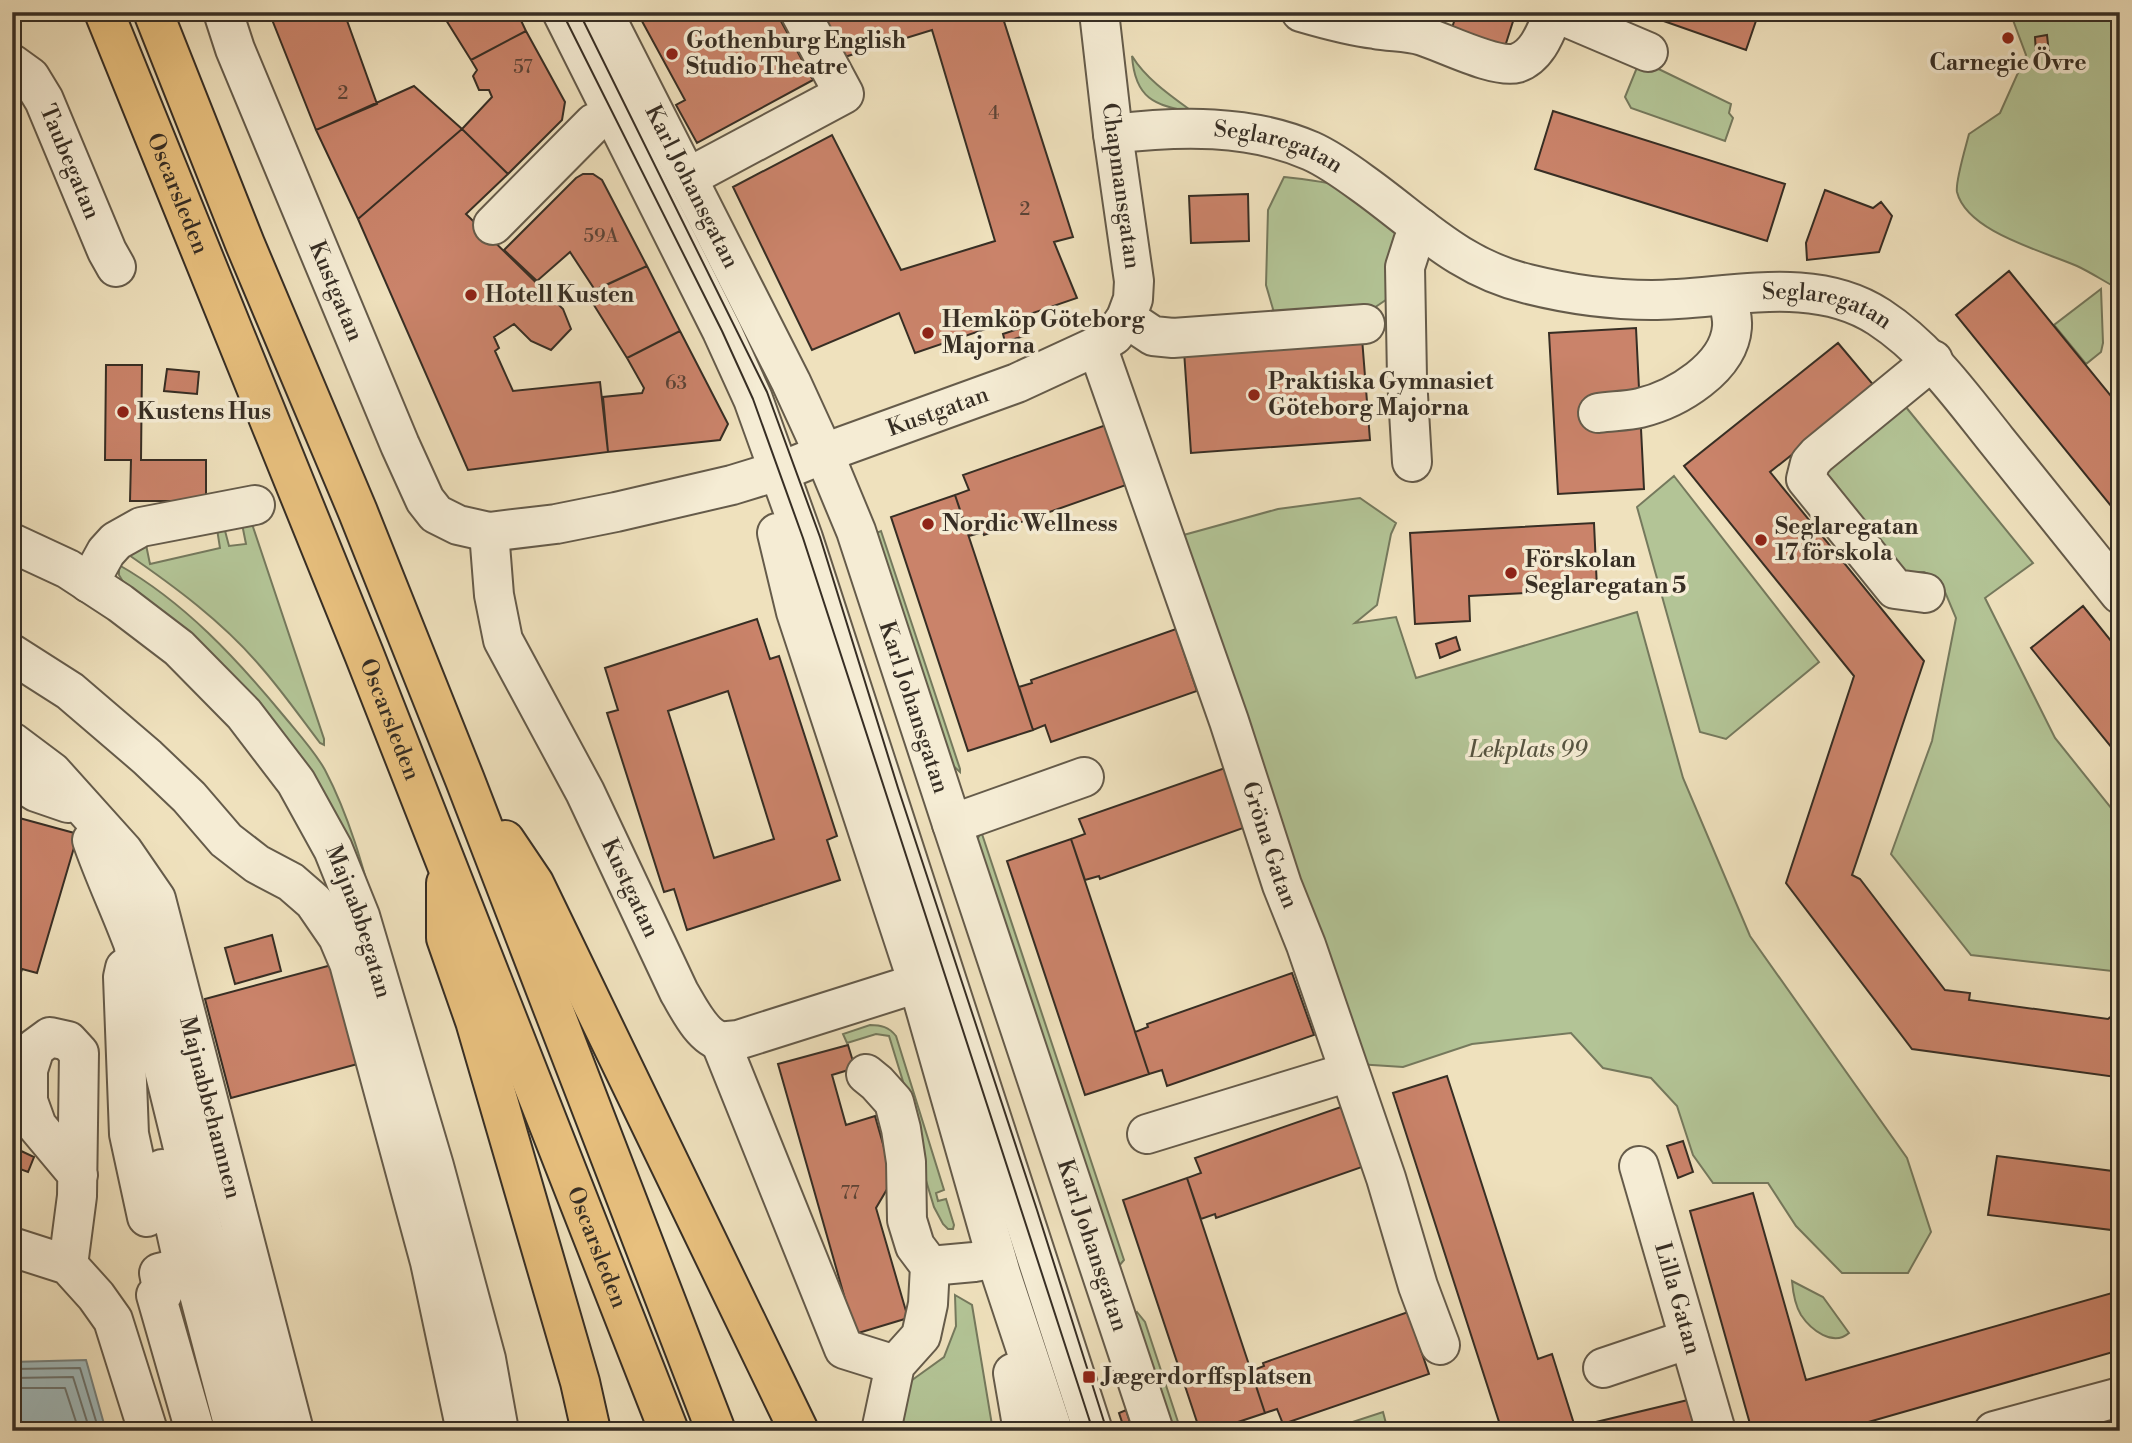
<svg xmlns="http://www.w3.org/2000/svg" width="2132" height="1443" viewBox="0 0 2132 1443" font-family="'Libre Bodoni',serif">
<style>
.green{fill:#b3c496;stroke:#75795d;stroke-width:2}
.water{fill:#a0babc;stroke:#76827f;stroke-width:2}
.lines{fill:none;stroke-linecap:round;stroke-linejoin:round}
.shore{stroke:#6c7470;stroke-width:2}
.building{fill:#ca836a;stroke:#372e24;stroke-width:2;fill-rule:evenodd}
.minor-casing{stroke:#655b4a;stroke-width:42}
.highway-casing{stroke:#372e24;stroke-width:42}
.minor{stroke:#f5ecd4;stroke-width:38}
.highway{stroke:#e8c07e;stroke-width:38}
.tram{stroke:#372e24;stroke-width:2}
.poi-dot{fill:#8f2418;stroke:#f5ecd4;stroke-width:2.5}
.labels{text-anchor:middle;dominant-baseline:central;stroke-width:7;stroke-linejoin:round;paint-order:stroke}
.number-label{font-size:19px;fill:#5c4336}
.poi-label{font-size:23px;font-weight:bold;fill:#372e24;stroke:#f5ecd4;text-anchor:start}
.street-label{font-size:23px;fill:#372e24;stroke:#f5ecd4}
.park-label{font-size:23px;font-style:italic;fill:#565440;stroke:#f5ecd4}
</style>
<rect width="100%" height="100%" fill="#efe1bd"/>
<filter id="stains"><feTurbulence type="fractalNoise" baseFrequency=".00286" numOctaves="4"/><feColorMatrix values="0 0 0 0 .2 0 0 0 0 .09 0 0 0 0 .02 0 0 0 .5 -.17"/></filter>
<radialGradient id="worn" r=".72"><stop offset=".6" stop-color="#630" stop-opacity="0"/><stop offset="1" stop-color="#630" stop-opacity=".3"/></radialGradient>
<path class="green" d="M 2010,12 L 2120,12 L 2120,327 L 2115,287 C 2102,280 2090,272 2077,266 C 2043,251 1967,232 1957,192 C 1955,182 1966,146 1969,134 L 2000,113 L 2026,55 Z
M 1132,56 C 1146,79 1171,96 1193,112 C 1154,106 1135,98 1132,56 Z
M 1640,60 L 1731,104 L 1729,113 L 1733,118 L 1725,141 L 1631,108 L 1625,97 Z
M 1284,177 C 1301,179 1336,182 1350,190 C 1371,202 1387,223 1402,241 L 1396,293 L 1371,310 L 1275,316 L 1266,285 L 1268,210 Z
M 2101,289 L 2103,343 L 2101,352 L 2086,364 L 2054,325 Z
M 1901,401 L 2033,563 L 1985,598 L 2055,738 L 2120,819 L 2120,964 L 2112,971 L 1971,955 L 1891,854 L 1932,741 L 1956,618 L 1940,580 L 1924,572 L 1890,573 L 1810,477 Z
M 1674,476 L 1819,662 L 1726,739 L 1700,732 L 1637,507 Z
M 1360,498 L 1396,523 L 1391,534 L 1377,605 L 1355,623 L 1396,617 L 1416,678 L 1637,612 L 1683,778 L 1750,936 L 1907,1158 L 1931,1232 L 1908,1273 L 1842,1273 L 1796,1226 L 1768,1183 L 1713,1183 L 1693,1155 L 1677,1106 L 1651,1078 L 1603,1068 L 1571,1033 L 1472,1044 L 1403,1067 L 1357,1064 L 1180,536 L 1278,509 Z
M 251,521 L 324,739 L 324,745 L 320,743 C 301,718 282,691 261,667 C 223,622 174,586 126,553 L 145,540 L 150,564 L 220,548 L 217,529 L 224,527 L 229,546 L 246,544 L 242,524 Z
M 881,531 L 960,769 L 960,772 L 949,762 L 866,537 Z
M 119,565 C 184,602 236,658 283,715 C 297,732 314,750 325,770 C 349,816 363,866 376,916 L 122,580 L 119,575 Z
M 981,831 L 1124,1260 L 1114,1272 L 976,843 Z
M 870,1025 C 881,1025 889,1027 896,1036 L 944,1190 L 936,1193 L 938,1201 L 946,1199 L 954,1225 L 953,1229 L 948,1229 L 943,1224 L 934,1207 L 909,1124 L 905,1088 L 889,1036 L 876,1034 L 847,1043 L 843,1034 Z
M 1792,1281 L 1823,1297 L 1849,1333 C 1833,1347 1811,1330 1801,1315 C 1795,1305 1793,1293 1792,1281 Z
M 955,1295 L 972,1305 L 993,1431 L 888,1431 L 901,1388 L 944,1357 L 956,1326 Z
M 1137,1312 L 1145,1322 L 1181,1431 L 1164,1431 L 1129,1319 Z
M 1383,1412 L 1388,1431 L 1325,1431 Z"/>
<path class="water" d="M 86,1360 L 106,1431 L 12,1431 L 12,1362 Z"/>
<g class="lines">
<path class="shore" d="M 12,1369 L 80,1368 L 99,1431
M 12,1378 L 73,1377 L 90,1431
M 12,1388 L 65,1388 L 79,1431"/>
</g>
<path class="building" d="M 269,12 L 358,12 L 345,15 L 377,104 L 316,130 Z
M 441,12 L 517,12 L 526,31 L 471,60 Z
M 637,12 L 776,12 L 813,80 L 697,143 L 676,105 L 685,100 Z
M 815,12 L 1001,12 L 1073,237 L 1054,242 L 1077,298 L 915,353 L 899,313 L 812,350 L 733,187 L 832,135 L 901,270 L 995,241 L 932,30 L 838,59 Z
M 1457,12 L 1516,12 L 1501,59 L 1448,41 Z
M 1638,12 L 1759,12 L 1746,50 Z
M 2063,12 L 2093,12 L 2093,15 L 2063,16 Z
M 526,31 L 565,102 L 562,120 L 508,174 L 462,129 L 492,97 L 489,90 L 479,90 L 473,76 L 477,70 L 471,60 Z
M 2047,35 L 2049,53 L 2036,54 L 2035,37 Z
M 414,86 L 462,129 L 358,219 L 316,130 Z
M 1553,111 L 1785,184 L 1767,241 L 1535,169 Z
M 462,129 L 508,174 L 466,214 L 563,309 L 571,329 L 551,350 L 531,341 L 514,324 L 494,337 L 499,348 L 495,351 L 513,391 L 600,382 L 608,452 L 468,470 L 358,219 Z
M 583,174 L 593,174 L 602,180 L 647,266 L 595,290 L 570,252 L 537,281 L 504,250 L 576,178 Z
M 1825,190 L 1873,208 L 1881,202 L 1892,216 L 1879,252 L 1807,260 L 1806,243 Z
M 1248,194 L 1249,241 L 1191,243 L 1189,196 Z
M 647,266 L 680,331 L 627,358 L 587,294 Z
M 2009,271 L 2120,407 L 2120,517 L 1956,315 Z
M 1024,327 L 1027,335 L 1005,342 L 1003,334 Z
M 1636,328 L 1644,489 L 1558,494 L 1549,333 Z
M 680,331 L 728,424 L 720,440 L 608,452 L 603,397 L 642,393 L 644,388 L 627,358 Z
M 1362,338 L 1370,440 L 1191,453 L 1184,351 Z
M 1838,343 L 1876,388 L 1770,472 L 1924,661 L 1852,875 L 1860,879 L 1945,990 L 1970,993 L 1969,1000 L 2108,1019 L 2120,1009 L 2120,1073 L 2116,1077 L 1912,1049 L 1786,883 L 1854,676 L 1684,466 Z
M 106,365 L 142,365 L 141,460 L 206,460 L 206,501 L 130,501 L 131,460 L 105,460 Z
M 167,369 L 199,372 L 197,394 L 164,391 Z
M 1109,424 L 1129,484 L 984,535 L 983,532 L 969,536 L 955,495 L 969,490 L 963,475 Z
M 955,495 L 1033,730 L 968,751 L 891,517 Z
M 1594,523 L 1597,589 L 1469,596 L 1470,621 L 1415,624 L 1410,533 Z
M 2083,606 L 2120,652 L 2120,758 L 2031,648 Z
M 757,619 L 770,659 L 779,656 L 837,836 L 827,840 L 840,880 L 687,930 L 674,889 L 664,892 L 607,713 L 618,710 L 605,668 ZM 728,691 L 774,839 L 714,858 L 668,711 Z
M 1176,629 L 1197,691 L 1051,742 L 1045,725 L 1033,730 L 1019,687 L 1032,683 L 1031,680 Z
M 1456,637 L 1460,650 L 1440,658 L 1436,644 Z
M 1225,768 L 1246,827 L 1100,879 L 1099,876 L 1085,880 L 1071,839 L 1085,834 L 1079,819 Z
M 12,816 L 78,834 L 37,973 L 22,969 L 12,1004 Z
M 1071,839 L 1149,1074 L 1085,1095 L 1007,861 Z
M 272,935 L 281,971 L 235,984 L 225,948 Z
M 339,963 L 365,1062 L 231,1098 L 205,999 Z
M 1292,973 L 1314,1035 L 1167,1086 L 1162,1070 L 1149,1074 L 1135,1032 L 1148,1027 L 1147,1024 Z
M 848,1045 L 855,1068 L 832,1075 L 846,1125 L 875,1116 L 893,1179 L 876,1208 L 908,1318 L 855,1334 L 778,1064 Z
M 1447,1076 L 1538,1359 L 1552,1354 L 1575,1427 L 1688,1400 L 1699,1431 L 1502,1431 L 1393,1093 Z
M 1341,1107 L 1362,1167 L 1216,1218 L 1215,1214 L 1201,1219 L 1187,1178 L 1201,1173 L 1195,1158 Z
M 1683,1141 L 1693,1172 L 1678,1178 L 1667,1146 Z
M 19,1150 L 34,1157 L 28,1172 L 12,1166 Z
M 1997,1156 L 2120,1172 L 2120,1231 L 1988,1215 Z
M 1187,1178 L 1265,1413 L 1211,1431 L 1200,1431 L 1123,1200 Z
M 1753,1193 L 1806,1380 L 2119,1291 L 2120,1350 L 1837,1431 L 1752,1431 L 1690,1211 Z
M 1408,1312 L 1429,1374 L 1283,1424 L 1277,1409 L 1265,1413 L 1251,1371 L 1264,1366 L 1263,1363 Z
M 1126,1410 L 1133,1431 L 1125,1431 L 1119,1413 Z"/>
<g class="lines">
<g class="minor-casing">
<g id="minor">
<path id="s1" d="M 223,12 L 235,49 L 400,445 L 425,500 L 436,514 L 458,525 L 489,532 L 556,524 L 616,512 L 732,485 L 794,466 L 843,446 L 1017,383 L 1097,346 L 1114,335 L 1126,318 L 1133,299 L 1134,281 L 1113,134 L 1099,12"/>
<path d="M 562,12 L 722,331 L 753,399 L 803,538 L 1093,1431"/>
<path id="s2" d="M 603,12 L 791,382 L 824,454 L 856,531 L 952,824 L 1154,1431"/>
<path d="M 1301,12 C 1325,19 1350,26 1375,29 C 1391,32 1408,31 1423,36 C 1445,43 1496,69 1517,63 C 1538,56 1546,31 1554,12"/>
<path d="M 1554,12 L 1648,52"/>
<path id="s3" d="M 12,64 L 30,77 L 44,100 L 107,251 L 116,267"/>
<path id="s4" d="M 1113,134 C 1179,126 1249,124 1311,151 C 1329,159 1347,172 1362,183 C 1417,222 1459,268 1528,284 C 1568,294 1610,300 1652,300 C 1725,300 1812,273 1879,317 C 1928,349 1961,396 1997,441 C 2038,492 2079,543 2120,594"/>
<path d="M 687,178 L 844,94 L 800,12"/>
<path d="M 493,225 L 594,123"/>
<path d="M 1126,318 L 1153,336 L 1173,338 L 1365,324"/>
<path id="s5" d="M 1097,346 L 1229,721 L 1282,885 L 1306,945 L 1386,1178 L 1418,1286 L 1440,1345"/>
<path d="M 1598,413 C 1612,411 1627,411 1640,408 C 1677,399 1729,368 1732,327 C 1733,317 1729,305 1727,295"/>
<path d="M 1412,462 L 1407,378 L 1405,267 L 1413,242 L 1421,228"/>
<path id="s6" d="M 489,532 L 494,595 L 503,640 L 585,792 L 679,992 C 688,1007 702,1037 721,1041 C 725,1042 733,1040 738,1040 L 918,983"/>
<path d="M 777,533 L 796,612 L 918,983 L 1001,1274 L 1053,1431"/>
<path id="s7" d="M 12,543 L 68,569 L 120,603 L 179,648 L 244,714 L 296,782 L 333,849 L 360,916 L 434,1166 L 486,1359 L 499,1431"/>
<path d="M 89,583 L 106,552 L 116,541 L 141,527 L 255,505"/>
<path d="M 1925,593 L 1895,589 L 1806,479 L 1810,463 L 1817,455 L 1933,360"/>
<path d="M 12,654 L 70,691 L 147,757 L 189,797 L 226,840 L 257,864 L 291,882 L 314,902 L 338,937 L 349,963 L 430,1262 L 466,1431"/>
<path id="s8" d="M 12,742 L 52,772 L 123,851 L 156,899 L 294,1431"/>
<path d="M 12,777 L 36,792 L 68,803"/>
<path d="M 952,824 L 1084,777"/>
<path d="M 92,840 C 104,875 120,908 133,943 L 208,1250"/>
<path d="M 125,968 L 123,977 L 129,1134 L 147,1217"/>
<path d="M 720,1041 L 844,1349 L 895,1365"/>
<path d="M 866,1074 L 877,1083 L 894,1102 L 901,1129 L 906,1162 L 907,1220 L 915,1246 L 930,1266 L 928,1304 L 921,1336 L 895,1365 L 881,1431"/>
<path d="M 1147,1134 L 1349,1072"/>
<path id="s9" d="M 1639,1166 L 1716,1431"/>
<path d="M 162,1169 L 182,1258"/>
<path d="M 12,1247 L 68,1265 L 96,1296 L 113,1320 L 148,1431"/>
<path d="M 189,1256 L 235,1431"/>
<path d="M 68,1265 L 77,1196 L 79,1053 L 68,1041 L 50,1037 L 35,1048 L 28,1070 L 28,1101 L 37,1126 L 78,1175"/>
<path d="M 930,1266 L 974,1262 L 996,1258"/>
<path d="M 1603,1368 L 1689,1339"/>
<path d="M 1013,1373 L 1023,1431"/>
<path d="M 195,1431 L 156,1295 L 163,1293 L 159,1273 L 184,1267 L 182,1258 L 217,1248 L 266,1431"/>
<path d="M 1994,1431 L 2120,1397"/>
</g>
</g>
<g class="highway-casing">
<g id="highway">
<path id="s10" d="M 104,12 L 364,654 L 669,1431"/>
<path d="M 153,12 L 245,244 L 358,512 L 465,780 L 716,1431"/>
<path d="M 505,840 L 534,883 L 799,1431"/>
<path d="M 446,883 L 446,938 L 475,1021 L 580,1382 L 591,1431"/>
</g>
</g>
<use href="#minor" class="minor"/>
<use href="#highway" class="highway"/>
<path class="tram" d="M 562,12 L 722,331 L 753,399 L 803,538 L 1093,1431
M 579,12 L 767,392 L 820,537 L 898,788 L 1037,1210 L 1107,1431"/>
</g>
<g class="poi-dot">
<circle cx="2008" cy="38" r="7"/>
<circle cx="672" cy="54" r="7"/>
<circle cx="471" cy="295" r="7"/>
<circle cx="928" cy="333" r="7"/>
<circle cx="1254" cy="395" r="7"/>
<circle cx="123" cy="412" r="7"/>
<circle cx="928" cy="524" r="7"/>
<circle cx="1761" cy="540" r="7"/>
<circle cx="1511" cy="573" r="7"/>
<rect x="1082" y="1370" width="14" height="14" rx="3.5"/>
</g>
<g class="labels">
<g class="number-label">
<text x="523" y="67">57</text>
<text x="343" y="93">2</text>
<text x="994" y="113">4</text>
<text x="1025" y="209">2</text>
<text x="601" y="236">59A</text>
<text x="676" y="383">63</text>
<text x="850" y="1193">77</text>
</g>
<g class="poi-label">
<text x="686" y="41">Gothenburg English<tspan x="686" dy="26">Studio Theatre</tspan></text>
<text x="2008" y="63" text-anchor="middle">Carnegie Övre</text>
<text x="485" y="295">Hotell Kusten</text>
<text x="942" y="320">Hemköp Göteborg<tspan x="942" dy="26">Majorna</tspan></text>
<text x="1268" y="382">Praktiska Gymnasiet<tspan x="1268" dy="26">Göteborg Majorna</tspan></text>
<text x="137" y="412">Kustens Hus</text>
<text x="942" y="524">Nordic Wellness</text>
<text x="1775" y="527">Seglaregatan<tspan x="1775" dy="26">17 förskola</tspan></text>
<text x="1525" y="560">Förskolan<tspan x="1525" dy="26">Seglaregatan 5</tspan></text>
<text x="1103" y="1377">Jægerdorffsplatsen</text>
</g>
<g class="street-label">
<text stroke="none"><textPath href="#s4" startOffset="168">Seglaregatan</textPath></text>
<text stroke="none"><textPath href="#s3" startOffset="116">Taubegatan</textPath></text>
<text transform="translate(1121 186) rotate(82)">Chapmansgatan</text>
<text stroke="none"><textPath href="#s2" startOffset="196">Karl Johansgatan</textPath></text>
<text stroke="none"><textPath href="#s10" startOffset="196">Oscarsleden</textPath></text>
<text stroke="none"><textPath href="#s1" startOffset="301">Kustgatan</textPath></text>
<text stroke="none"><textPath href="#s4" startOffset="760">Seglaregatan</textPath></text>
<text stroke="none"><textPath href="#s1" startOffset="1069">Kustgatan</textPath></text>
<text stroke="none"><textPath href="#s2" startOffset="763">Karl Johansgatan</textPath></text>
<text stroke="none"><textPath href="#s10" startOffset="763">Oscarsleden</textPath></text>
<text stroke="none"><textPath href="#s5" startOffset="528">Gröna Gatan</textPath></text>
<text stroke="none"><textPath href="#s6" startOffset="388">Kustgatan</textPath></text>
<text stroke="none"><textPath href="#s7" startOffset="530">Majnabbegatan</textPath></text>
<text stroke="none"><textPath href="#s8" startOffset="430">Majnabbehamnen</textPath></text>
<text stroke="none"><textPath href="#s2" startOffset="1330">Karl Johansgatan</textPath></text>
<text stroke="none"><textPath href="#s10" startOffset="1330">Oscarsleden</textPath></text>
<text stroke="none"><textPath href="#s9" startOffset="138">Lilla Gatan</textPath></text>
</g>
<g class="park-label">
<text x="1528" y="750">Lekplats 99</text>
</g>
</g>
<rect width="2132" height="1443" fill="none" stroke="#efe1bd" stroke-width="42"/>
<rect x="14" y="14" width="2104" height="1415" fill="none" stroke="#372e24" stroke-width="3.5"/>
<rect x="21" y="21" width="2090" height="1401" fill="none" stroke="#372e24" stroke-width="2"/>
<rect width="100%" height="100%" filter="url(#stains)"/>
<rect width="100%" height="100%" fill="url(#worn)"/>
</svg>
